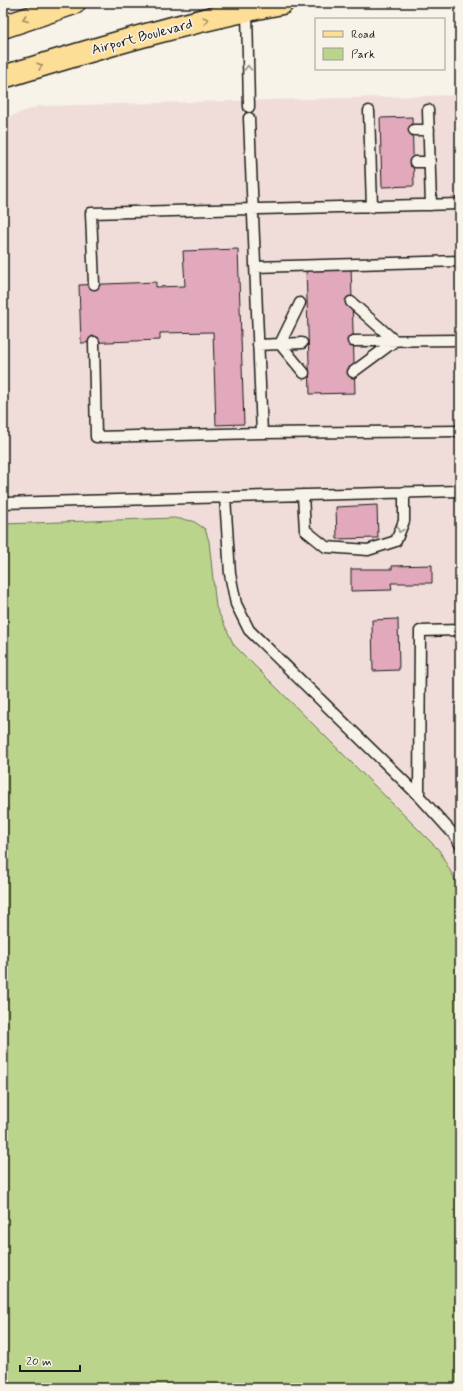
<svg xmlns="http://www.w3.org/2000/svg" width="463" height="1391" viewBox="0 0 463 1391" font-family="Mynerve,sans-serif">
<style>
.built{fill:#f0ddda}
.green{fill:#bad48b;stroke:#6b7854}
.building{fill:#e1a9bb;stroke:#1c1c1c}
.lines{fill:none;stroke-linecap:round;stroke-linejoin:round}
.service-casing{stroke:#1c1c1c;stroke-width:13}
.primary-casing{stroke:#1c1c1c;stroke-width:25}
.service{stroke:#f7f3e8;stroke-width:10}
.primary{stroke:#fdde96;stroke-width:22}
.oneway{stroke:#98875f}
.oneway2{stroke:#94928c}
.labels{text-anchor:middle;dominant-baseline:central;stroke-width:3;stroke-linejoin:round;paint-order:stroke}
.street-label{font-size:14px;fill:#1c1c1c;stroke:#f7f3e8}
</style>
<rect width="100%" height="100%" fill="#f7f3e8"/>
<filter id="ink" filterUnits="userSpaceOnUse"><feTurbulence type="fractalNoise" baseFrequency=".025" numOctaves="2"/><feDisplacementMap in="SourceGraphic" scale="8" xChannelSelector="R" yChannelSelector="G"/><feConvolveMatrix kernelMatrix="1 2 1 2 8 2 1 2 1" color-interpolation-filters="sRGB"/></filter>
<g filter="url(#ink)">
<path class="built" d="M 460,95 L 460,1388 L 3,1388 L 3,119 L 39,106 Z"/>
<path class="green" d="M 174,518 L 193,521 L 205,529 L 209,541 L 216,607 L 234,645 L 439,850 L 459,887 L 460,893 L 459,1064 L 460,1071 L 460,1388 L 3,1388 L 3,524 Z"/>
<path class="building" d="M 412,117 L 414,186 L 382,187 L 380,118 Z
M 238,249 L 244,424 L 216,425 L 213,332 L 160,333 L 160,340 L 81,343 L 79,285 L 156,282 L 156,287 L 185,286 L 183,251 Z
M 351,267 L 355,393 L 310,394 L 306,268 Z
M 377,505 L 378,538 L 337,539 L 336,507 Z
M 432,565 L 432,583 L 391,583 L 392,590 L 351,591 L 351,569 L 392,569 L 392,566 Z
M 398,619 L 399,670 L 373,671 L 372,620 Z"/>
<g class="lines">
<g class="service-casing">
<path id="service" d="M 247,10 L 249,107
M 428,110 L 431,205
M 369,111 L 372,207
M 249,118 L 262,433
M 414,130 L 429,130
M 415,162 L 430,162
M 255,267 L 460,261
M 94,284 L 91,213 L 460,204
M 351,302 L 395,341
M 353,341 L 460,340
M 94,342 L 96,437 L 262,433 L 460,431
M 280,344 L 304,373
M 280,344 L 302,343
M 258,345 L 280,344 L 300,303
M 353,372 L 395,341
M 303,495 L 305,530 L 326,547 L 368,550 L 396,541 L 404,521 L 404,492
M 225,497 L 230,574 L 236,604 L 249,630 L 419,796 L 456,837 L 460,844
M 3,503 L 460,491
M 419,796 L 420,631 L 460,630"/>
</g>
<g class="primary-casing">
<path id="primary" d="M 3,27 L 74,3
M 3,77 C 95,49 187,21 282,3"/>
</g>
<use href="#service" class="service"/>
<use href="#primary" class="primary"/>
</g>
<defs><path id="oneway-chevron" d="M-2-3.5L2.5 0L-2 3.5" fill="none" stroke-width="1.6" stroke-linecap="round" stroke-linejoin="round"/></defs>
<g class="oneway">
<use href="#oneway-chevron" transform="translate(25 19) rotate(160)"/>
<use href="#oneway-chevron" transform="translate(206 20) rotate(-15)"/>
<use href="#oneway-chevron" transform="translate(40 66) rotate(-17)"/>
</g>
<g class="oneway2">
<use href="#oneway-chevron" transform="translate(248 68) rotate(-91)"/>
<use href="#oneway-chevron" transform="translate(400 530) rotate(113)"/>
</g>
</g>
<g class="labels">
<g class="street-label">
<text transform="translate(142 37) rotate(-15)">Airport Boulevard</text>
</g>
</g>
<rect width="463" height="1391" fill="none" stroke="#f7f3e8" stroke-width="16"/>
<rect x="8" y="8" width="447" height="1375" fill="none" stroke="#1c1c1c" stroke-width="1.5" filter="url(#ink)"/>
<rect x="315" y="18" width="130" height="52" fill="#f7f3e8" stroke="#9f9d96"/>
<rect x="323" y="31" width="20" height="6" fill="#fdde96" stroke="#9f9d96"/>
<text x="351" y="38" font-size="12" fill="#1c1c1c">Road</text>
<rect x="323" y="48" width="20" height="12" fill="#bad48b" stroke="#9f9d96"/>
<text x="351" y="58" font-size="12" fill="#1c1c1c">Park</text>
<path d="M20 1365v6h60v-6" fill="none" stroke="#1c1c1c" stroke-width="2"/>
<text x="26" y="1365" font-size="12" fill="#1c1c1c" stroke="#f7f3e8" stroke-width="3" paint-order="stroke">20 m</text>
</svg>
